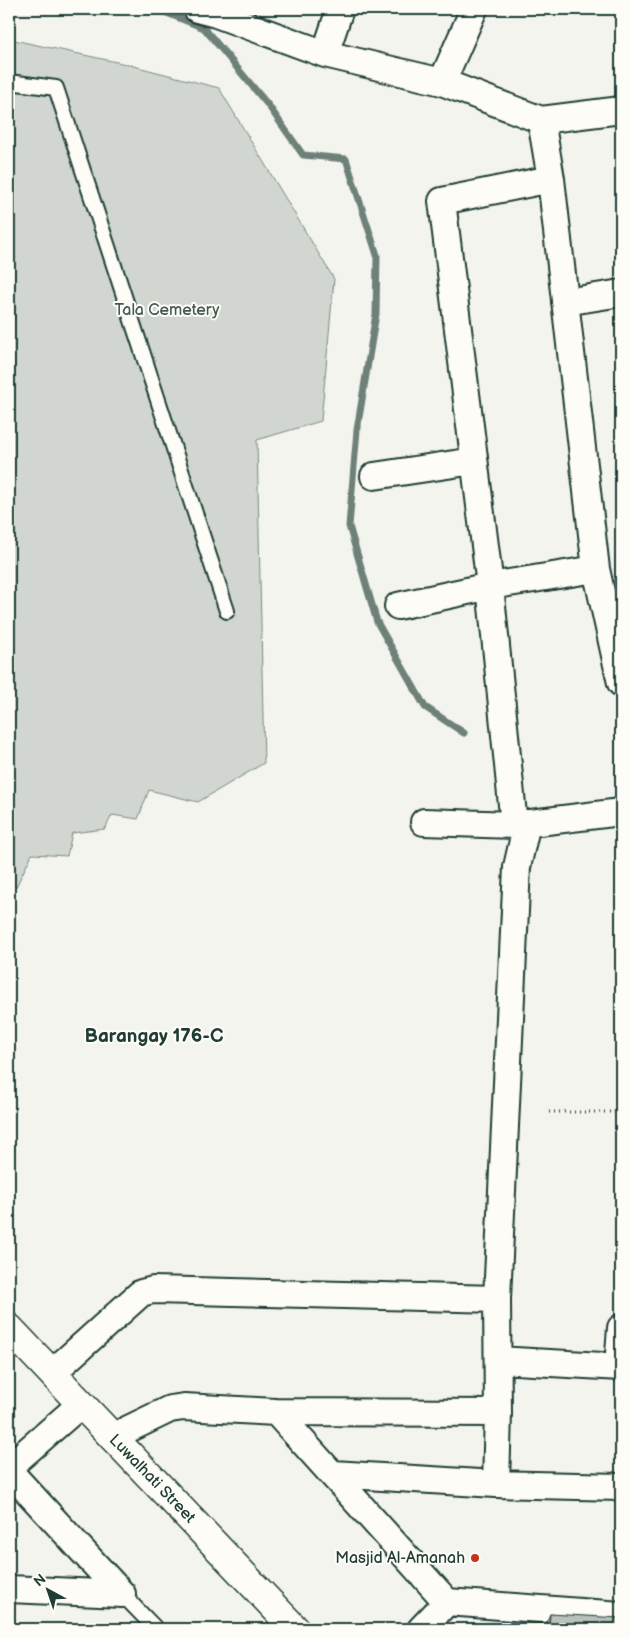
<svg xmlns="http://www.w3.org/2000/svg" width="630" height="1638" viewBox="0 0 630 1638" font-family="'Balsamiq Sans',sans-serif">
<style>
.green{fill:#d1d6d1;stroke:#788a82}
.lines{fill:none;stroke-linecap:round;stroke-linejoin:round}
.stream{stroke:#6e8179;stroke-width:7}
.lane-casing{stroke:#1f3d34;stroke-width:18}
.street-casing{stroke:#1f3d34;stroke-width:30}
.secondary-casing{stroke:#1f3d34;stroke-width:31}
.path{stroke:#1f3d34;stroke-width:3;stroke-dasharray:1 4;stroke-linecap:butt}
.lane{stroke:#fdfcf7;stroke-width:14}
.street{stroke:#fdfcf7;stroke-width:26}
.secondary{stroke:#fdfcf7;stroke-width:28}
.wall{fill:#9fa6a1;stroke:#1f3d34}
.building{fill:#b9c1bb;stroke:#1f3d34}
.poi-dot{fill:#c8321e;stroke:#fdfcf7;stroke-width:2}
.labels{text-anchor:middle;dominant-baseline:central;stroke-width:4;stroke-linejoin:round;paint-order:stroke}
.park-label{font-size:16px;fill:#435c53;stroke:#fdfcf7}
.street-label{font-size:16px;fill:#1f3d34;stroke:#fdfcf7}
.poi-label{font-size:16px;fill:#1f3d34;stroke:#fdfcf7;text-anchor:end}
.quarter-label{font-size:19px;font-weight:bold;fill:#1f3d34;stroke:#fdfcf7}
</style>
<rect width="100%" height="100%" fill="#f4f4ef"/>
<filter id="ink" filterUnits="userSpaceOnUse"><feTurbulence type="fractalNoise" baseFrequency=".02" numOctaves="2"/><feDisplacementMap in="SourceGraphic" scale="10" xChannelSelector="R" yChannelSelector="G"/><feConvolveMatrix kernelMatrix="1 2 1 2 8 2 1 2 1" color-interpolation-filters="sRGB"/></filter>
<g filter="url(#ink)">
<path class="green" d="M 9,39 L 126,64 L 219,88 L 334,279 L 321,421 L 257,440 L 264,763 L 198,802 L 149,790 L 138,819 L 112,815 L 105,829 L 72,833 L 67,856 L 32,854 L 16,887 L 9,885 Z"/>
<g class="lines">
<path class="stream" d="M 157,9 L 204,28 L 268,105 L 303,155 L 346,159 L 377,255 L 376,314 L 357,430 L 349,526 L 377,622 L 425,707 L 464,733"/>
<g class="lane-casing">
<path id="lane" d="M 9,82 L 56,88 L 227,611
M 122,1594 L 156,1629"/>
</g>
<g class="street-casing">
<path id="street" d="M 197,9 L 216,14 L 325,54 L 442,82 L 541,120 L 621,110
M 325,54 L 340,9
M 442,82 L 474,9
M 541,120 L 551,179 L 596,569 L 621,683
M 565,302 L 621,293
M 374,476 L 474,461
M 398,606 L 490,586 L 596,569
M 424,822 L 514,825 L 621,812
M 514,825 L 490,586 L 442,201 L 551,179
M 498,1360 L 621,1367
M 618,1366 L 621,1328
M 52,1373 L 141,1293 L 153,1290 L 497,1299
M 276,1412 L 447,1602 L 621,1615
M 112,1437 L 170,1409 L 184,1407 L 276,1412 L 498,1413
M 9,1467 L 81,1404
M 9,1471 L 122,1594
M 333,1474 L 496,1484 L 621,1487
M 496,1484 L 498,1413 L 497,1299 L 517,867 L 527,823
M 9,1589 L 122,1594
M 421,1629 L 447,1602"/>
</g>
<g class="secondary-casing">
<path id="secondary" d="M 9,1328 L 295,1629"/>
</g>
<path class="path" d="M 549,1112 L 621,1112"/>
<use href="#lane" class="lane"/>
<use href="#street" class="street"/>
<use href="#secondary" class="secondary"/>
</g>
<path class="wall" d="M 550,1614 L 621,1629 L 546,1629 L 546,1623 Z"/>
<path class="building" d="M 550,1614 L 621,1618 L 621,1629 L 549,1629 Z"/>
</g>
<circle class="poi-dot" cx="475" cy="1558" r="5"/>
<g class="labels">
<g class="park-label">
<text x="167" y="310">Tala Cemetery</text>
</g>
<g class="street-label">
<text transform="translate(152 1479) rotate(46)">Luwalhati Street</text>
</g>
<g class="poi-label">
<text x="465" y="1558">Masjid Al-Amanah</text>
</g>
<g class="quarter-label">
<text x="154" y="1036">Barangay 176-C</text>
</g>
</g>
<rect width="630" height="1638" fill="none" stroke="#fdfcf7" stroke-width="30"/>
<rect x="15" y="15" width="600" height="1608" fill="none" stroke="#1f3d34" stroke-width="2" filter="url(#ink)"/>
<g transform="translate(48 1590) rotate(320)" stroke="#fdfcf7" stroke-width="4" paint-order="stroke">
<path d="M0-4L9 19L0 12L-9 19Z" fill="#1f3d34"/>
<text y="-8" font-size="14" font-weight="bold" text-anchor="middle" fill="#1f3d34">N</text>
</g>
</svg>
